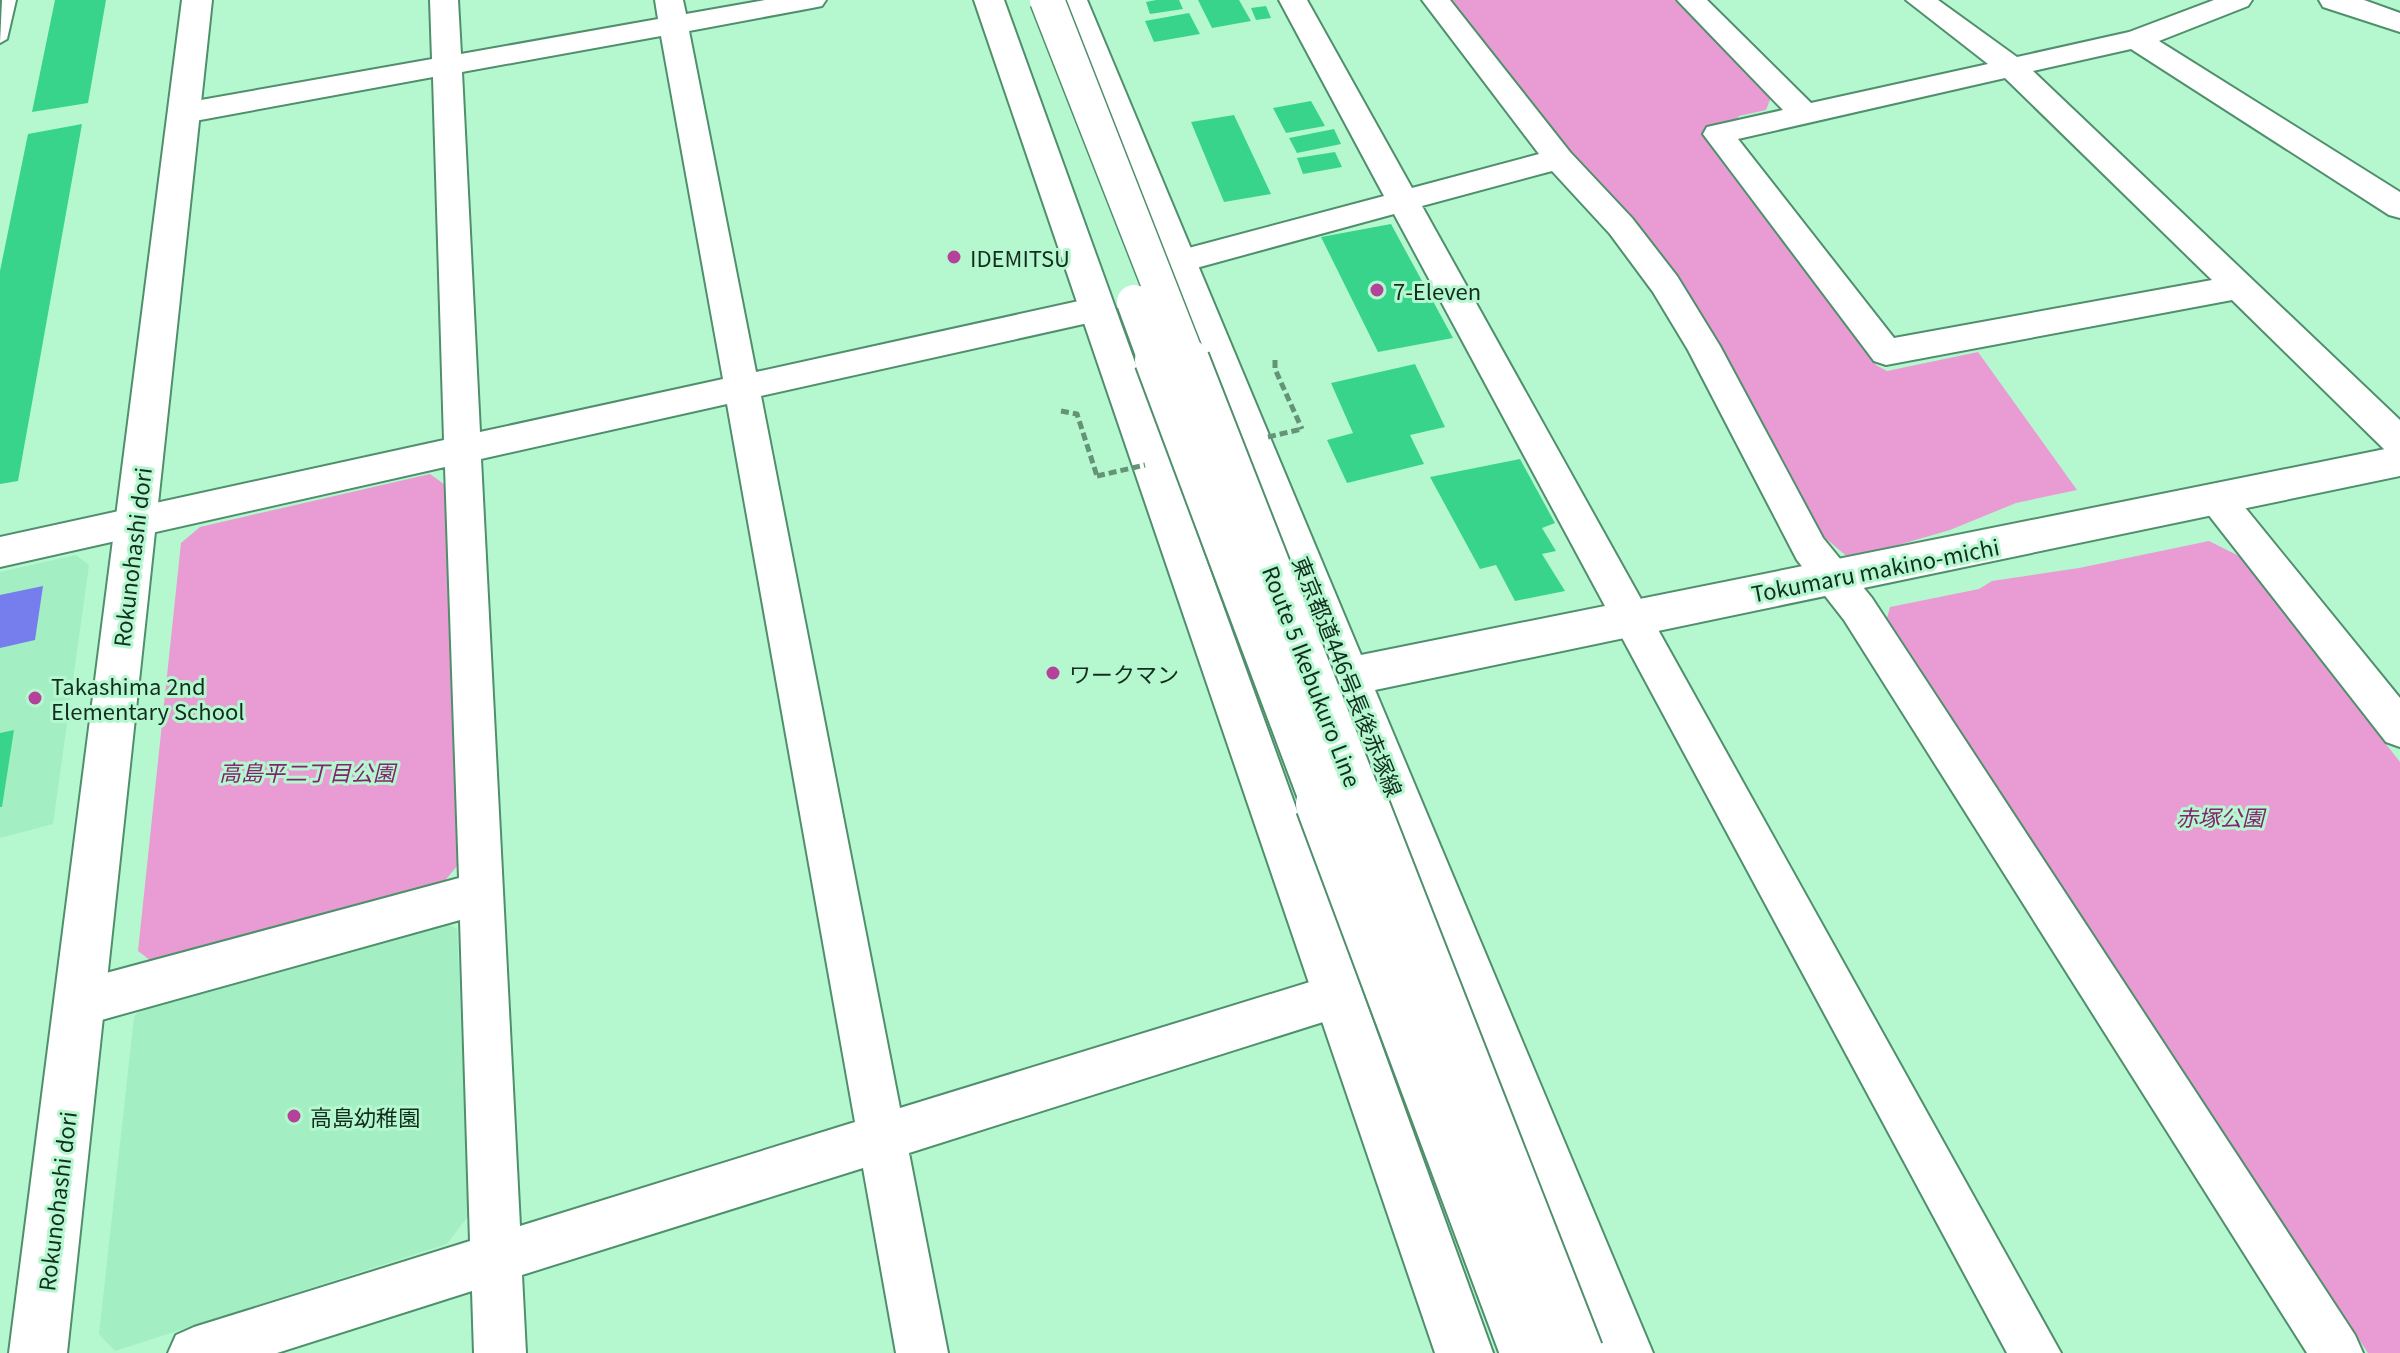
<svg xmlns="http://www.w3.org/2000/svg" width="2400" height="1353" viewBox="0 0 2400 1353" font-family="Georgia,'Noto Sans JP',serif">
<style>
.built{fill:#a3eec2}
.green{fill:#e99cd3}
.water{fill:#767dec}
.building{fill:#39d48c}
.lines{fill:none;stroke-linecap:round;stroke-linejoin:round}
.lane-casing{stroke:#4f8f6c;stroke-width:4}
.street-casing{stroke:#4f8f6c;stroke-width:4}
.secondary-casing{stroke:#4f8f6c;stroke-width:4}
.path{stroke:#649377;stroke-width:5;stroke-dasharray:8 4;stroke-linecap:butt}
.lane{fill:#fff;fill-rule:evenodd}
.street{fill:#fff;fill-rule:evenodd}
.secondary{fill:#fff;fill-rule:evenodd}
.highway-bridge-far2-casing{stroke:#4f8f6c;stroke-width:37;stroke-linecap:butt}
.highway-bridge-far1-casing{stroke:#4f8f6c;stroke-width:46;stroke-linecap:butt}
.highway-bridge-casing{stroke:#4f8f6c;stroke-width:56;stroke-linecap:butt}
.path-bridge{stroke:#649377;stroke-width:5;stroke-dasharray:8 4;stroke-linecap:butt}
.highway-bridge-far2{stroke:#fff;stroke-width:34}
.highway-bridge-far1{stroke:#fff;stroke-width:42}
.highway-bridge{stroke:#fff;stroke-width:52}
.poi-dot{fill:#b4419a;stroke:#b5f8d0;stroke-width:3}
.labels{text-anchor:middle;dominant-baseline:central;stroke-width:6;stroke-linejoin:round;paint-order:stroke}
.poi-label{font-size:22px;fill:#132e1f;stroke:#b5f8d0;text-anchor:start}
.street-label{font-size:22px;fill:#132e1f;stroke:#b5f8d0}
.park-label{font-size:22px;font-style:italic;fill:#84236f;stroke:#b5f8d0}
</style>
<rect width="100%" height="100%" fill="#b5f8d0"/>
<path class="built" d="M 76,555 L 89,565 L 53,824 L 0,838 L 0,572 Z
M 439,919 L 457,929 L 469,1215 L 447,1244 L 115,1351 L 99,1334 L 134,1017 L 150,997 Z"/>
<path class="green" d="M 1446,0 L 1674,0 L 1771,97 L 1766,110 L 1739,116 L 1715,153 L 1876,365 L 1887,371 L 1978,352 L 2077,490 L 2016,503 L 1950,530 L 1850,559 L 1810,525 L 1718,361 Z
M 430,474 L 448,487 L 458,865 L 437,890 L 159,967 L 138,951 L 181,543 L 200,527 Z
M 2209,541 L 2241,557 L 2257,578 L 2266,580 L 2294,626 L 2400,762 L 2400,1353 L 2368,1353 L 1884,629 L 1890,607 L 1979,589 L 1992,581 L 2079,568 Z"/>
<path class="water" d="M 43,586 L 35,640 L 0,648 L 0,595 Z"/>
<path class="building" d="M 55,0 L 106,0 L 88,103 L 32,112 Z
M 1156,0 L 1179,0 L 1183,9 L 1150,14 L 1146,2 Z
M 1198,0 L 1239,0 L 1251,21 L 1212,28 Z
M 1266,6 L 1271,18 L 1256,20 L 1251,8 Z
M 1189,13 L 1200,34 L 1154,42 L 1145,21 Z
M 1311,101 L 1325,126 L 1286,133 L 1273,108 Z
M 1234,115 L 1271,194 L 1224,202 L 1191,122 Z
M 82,124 L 18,481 L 0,484 L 0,271 L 28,134 Z
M 1334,129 L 1341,144 L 1297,153 L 1289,138 Z
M 1335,152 L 1342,167 L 1303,174 L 1297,158 Z
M 1391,224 L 1453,338 L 1378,352 L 1321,237 Z
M 1415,364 L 1445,427 L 1410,435 L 1424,464 L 1347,483 L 1327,440 L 1353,433 L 1331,383 Z
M 1520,459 L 1555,523 L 1542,528 L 1556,551 L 1542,554 L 1565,591 L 1515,601 L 1496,565 L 1480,569 L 1430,477 Z
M 14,730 L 2,807 L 0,807 L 0,733 Z"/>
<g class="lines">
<g class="lane-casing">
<path id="lane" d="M 2,0 L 16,0 L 7,39 L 0,43 Z"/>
</g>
<g class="street-casing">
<path id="street" d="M 430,0 L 458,0 L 461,54 L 658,19 L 655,0 L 683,0 L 686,14 L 765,0 L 826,0 L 822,6 L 812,8 L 689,31 L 756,372 L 1097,297 L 1109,301 L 1114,309 L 1109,317 L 1097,321 L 761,396 L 900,1108 L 1339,973 L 1355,979 L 1362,995 L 1355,1011 L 1339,1017 L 909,1153 L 948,1353 L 896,1353 L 863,1168 L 522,1275 L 526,1353 L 474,1353 L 472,1291 L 277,1353 L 168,1353 L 176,1335 L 194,1327 L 470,1241 L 460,920 L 80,1026 L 64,1019 L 57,1003 L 64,987 L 80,980 L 459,878 L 445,467 L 0,567 L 0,537 L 444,440 L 433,77 L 184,123 L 173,120 L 169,113 L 173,106 L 184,103 L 432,59 ZM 661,36 L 723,379 L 480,432 L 462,72 ZM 727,404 L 855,1122 L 520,1226 L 481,459 Z
M 1279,0 L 1307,0 L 1412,188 L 1539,154 L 1422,0 L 1450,0 L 1570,152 L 1632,218 L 1677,276 L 1720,346 L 1823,538 L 1872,598 L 2355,1335 L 2363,1353 L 2307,1353 L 1844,620 L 1797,560 L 1688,350 L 1653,292 L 1610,234 L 1552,171 L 1422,206 L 2061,1353 L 2007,1353 L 1394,214 L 1178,273 L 1166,270 L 1162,262 L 1166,254 L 1384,196 Z
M 1677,0 L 1707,0 L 1811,103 L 1988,64 L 1906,0 L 1938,0 L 2017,57 L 2129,32 L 2214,0 L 2252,0 L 2248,6 L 2159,41 L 2400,192 L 2400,218 L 2389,215 L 2131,49 L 2033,71 L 2400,420 L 2400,456 L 2387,452 L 2232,300 L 1886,365 L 1874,361 L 1703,134 L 1707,127 L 1783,110 ZM 2005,78 L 2212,280 L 1894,338 L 1738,139 Z
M 2217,484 L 2230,489 L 2400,698 L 2400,747 L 2386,742 L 2204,509 L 2199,499 L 2204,489 Z"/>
</g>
<g class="secondary-casing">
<path id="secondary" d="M 182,0 L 212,0 L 67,1353 L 9,1353 Z
M 974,0 L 1004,0 L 1493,1353 L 1435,1353 Z
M 1057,0 L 1087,0 L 1361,655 L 2400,446 L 2400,476 L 1375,690 L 1653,1353 L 1595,1353 Z
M 2319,0 L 2364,0 L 2400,13 L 2400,32 L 2323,7 Z"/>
</g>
<path class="path" d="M 1275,360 L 1275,369 L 1302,429
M 1061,411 L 1077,414 L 1097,476"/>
<use href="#lane" class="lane"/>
<use href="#street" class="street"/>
<use href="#secondary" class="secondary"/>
<g class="highway-bridge-far2-casing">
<path id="highway-bridge-far2" d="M 1047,0 L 1189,362
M 1134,302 L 1156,362"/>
</g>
<g class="highway-bridge-far1-casing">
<path id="highway-bridge-far1" d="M 1156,360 L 1323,806
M 1188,360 L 1363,806"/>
</g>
<g class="highway-bridge-casing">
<path id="highway-bridge" d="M 1322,804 L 1527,1353
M 1362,804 L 1577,1353"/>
</g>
<path class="path-bridge" d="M 1268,437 L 1302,429
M 1097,476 L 1145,465"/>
<use href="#highway-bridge-far2" class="highway-bridge-far2"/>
<use href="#highway-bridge-far1" class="highway-bridge-far1"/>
<use href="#highway-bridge" class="highway-bridge"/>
</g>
<g class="poi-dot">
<circle cx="954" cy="257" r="8"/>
<circle cx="1377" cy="290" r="8"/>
<circle cx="1053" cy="673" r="8"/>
<circle cx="35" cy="698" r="8"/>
<circle cx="294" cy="1116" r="8"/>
</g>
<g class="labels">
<g class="poi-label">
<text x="970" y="257">IDEMITSU</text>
<text x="1393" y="290">7-Eleven</text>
<text x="1069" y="673">ワークマン</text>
<text x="51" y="685">Takashima 2nd<tspan x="51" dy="25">Elementary School</tspan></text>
<text x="310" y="1116">高島幼稚園</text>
</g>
<g class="street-label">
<text transform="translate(131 557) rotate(-83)">Rokunohashi dori</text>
<text transform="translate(1875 569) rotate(-11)">Tokumaru makino-michi</text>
<text transform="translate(1313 676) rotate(69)">Route 5 Ikebukuro Line</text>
<text transform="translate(1349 676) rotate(68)">東京都道446号長後赤塚線</text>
<text transform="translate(56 1201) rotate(-83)">Rokunohashi dori</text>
</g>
<g class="park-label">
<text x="307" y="771">高島平二丁目公園</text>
<text x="2220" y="816">赤塚公園</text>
</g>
</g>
</svg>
